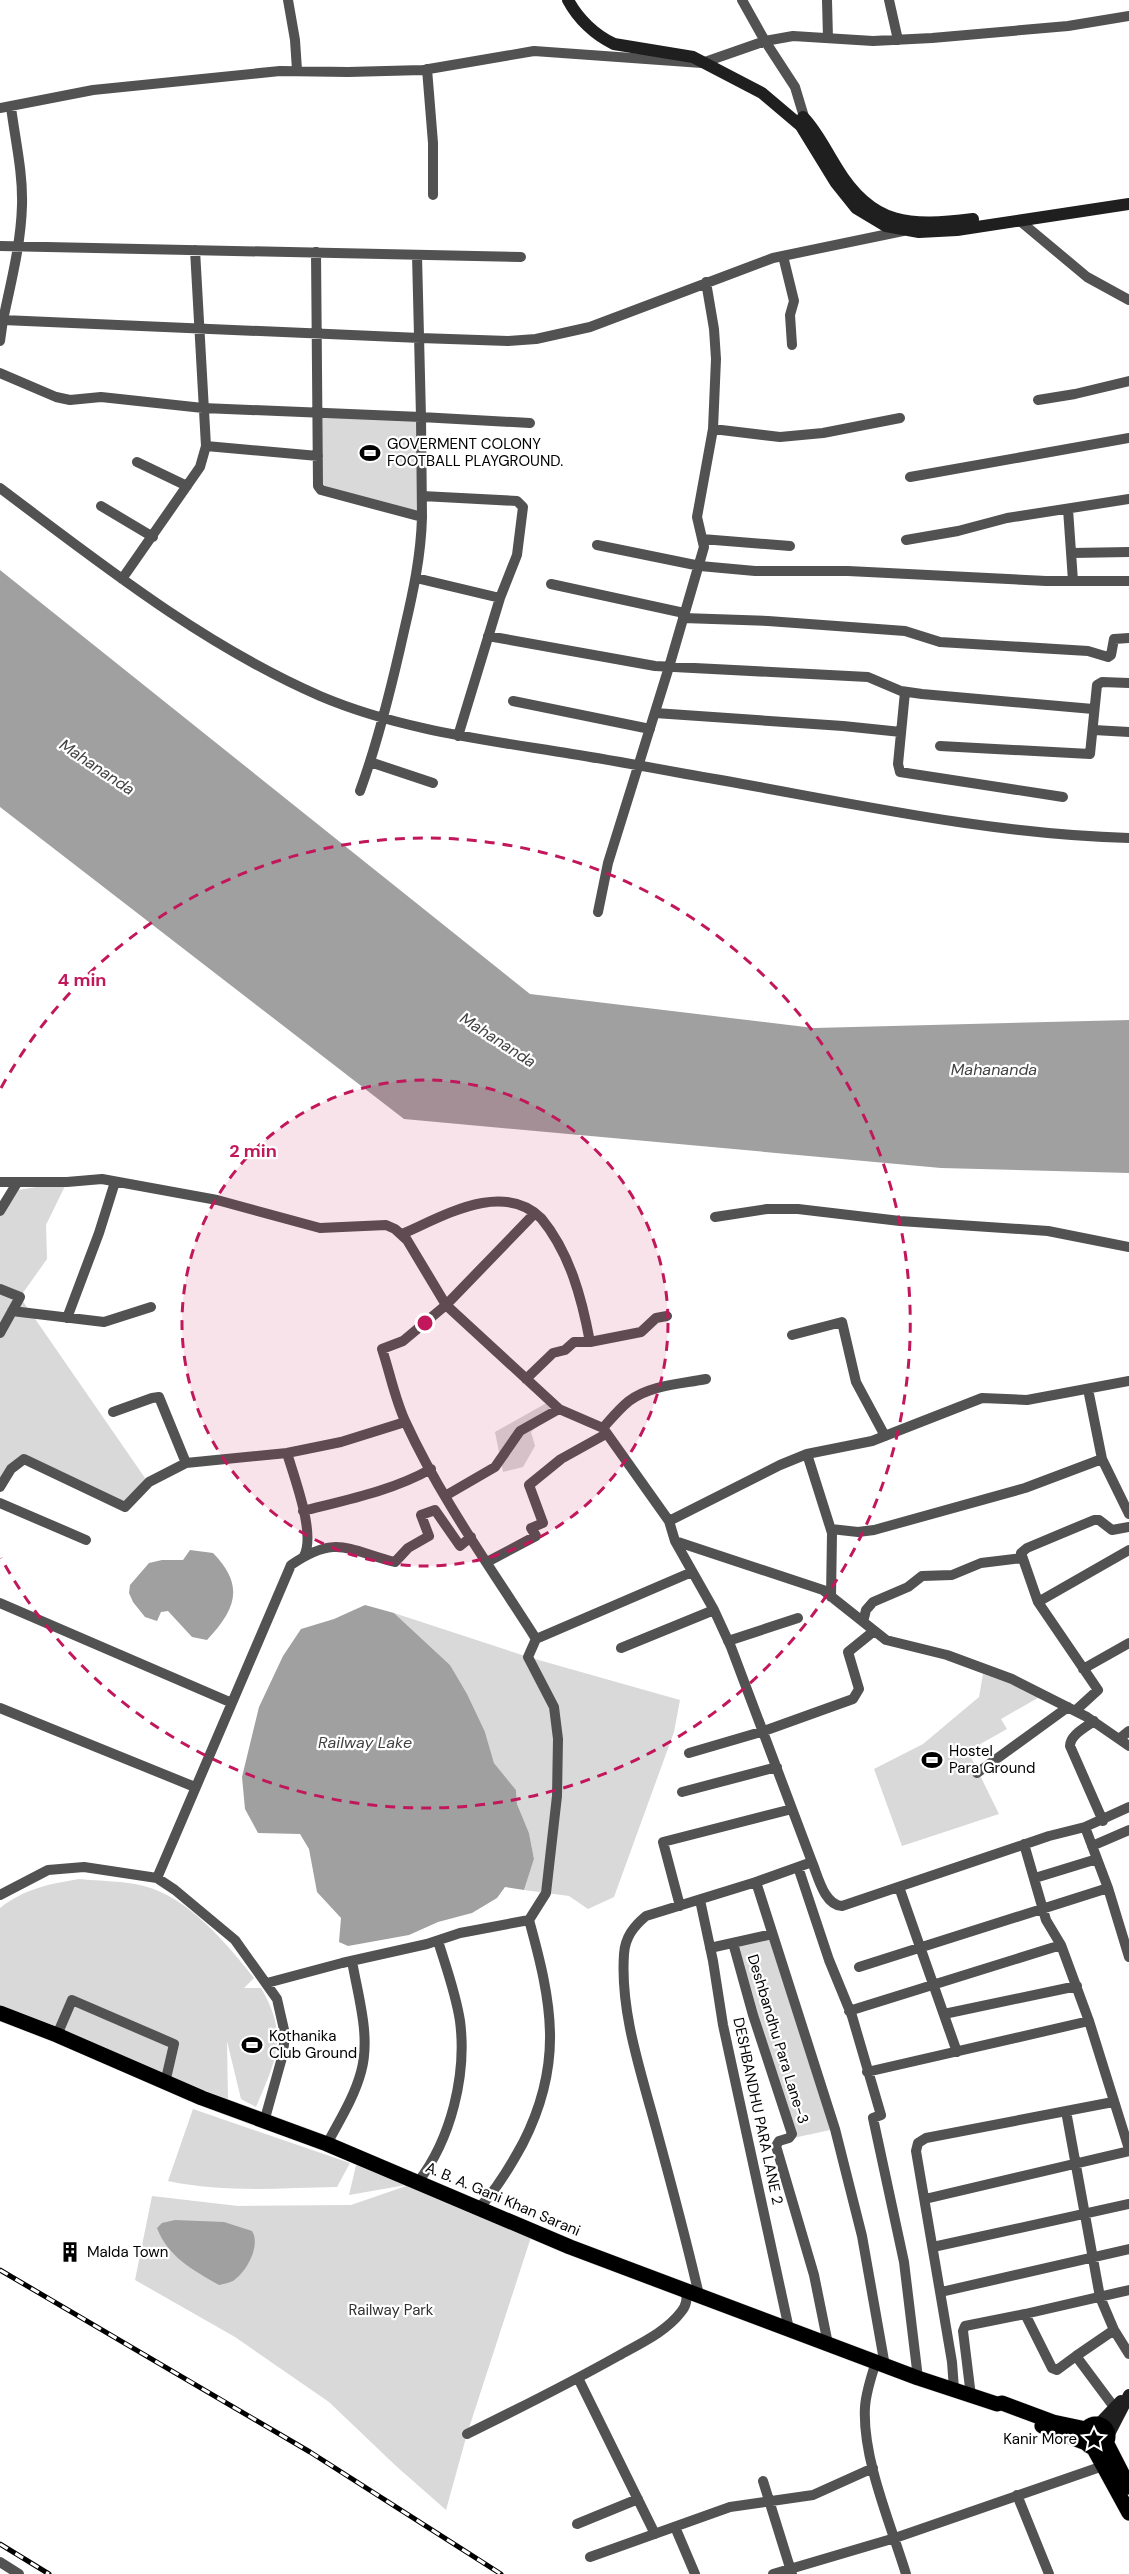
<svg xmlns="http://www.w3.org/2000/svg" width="1129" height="2574" viewBox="0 0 1129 2574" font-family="'DM Sans',sans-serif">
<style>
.green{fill:#d9d9d9}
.water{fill:#a0a0a0}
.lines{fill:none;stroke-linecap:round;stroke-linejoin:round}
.primary-casing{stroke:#dbdbdb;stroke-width:16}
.street{stroke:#525252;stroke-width:10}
.secondary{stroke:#1f1f1f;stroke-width:12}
.primary{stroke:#000;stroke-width:15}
.rail-casing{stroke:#000;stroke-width:5}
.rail{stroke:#fff;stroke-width:3;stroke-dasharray:9;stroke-linecap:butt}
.ring{fill:none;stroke:#c2185b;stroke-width:3;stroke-dasharray:10 8}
.labels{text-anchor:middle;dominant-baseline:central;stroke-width:4.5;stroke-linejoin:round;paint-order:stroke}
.poi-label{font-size:15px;fill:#000;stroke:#fff;text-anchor:start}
.street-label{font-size:15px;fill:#000;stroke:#fff}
.park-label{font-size:15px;fill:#303030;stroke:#fff}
.water-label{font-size:16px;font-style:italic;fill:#414141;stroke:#fff}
.centre{fill:#c2185b;stroke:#fff;stroke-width:3}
.ring-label{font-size:18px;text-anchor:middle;font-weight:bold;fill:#c2185b;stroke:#fff;stroke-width:4.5;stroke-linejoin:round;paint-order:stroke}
</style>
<rect width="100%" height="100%" fill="#fff"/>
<path class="green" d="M 319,413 L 419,420 L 421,515 L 321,485 Z
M 67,1182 L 46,1225 L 47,1259 L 20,1297 L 145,1478 L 125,1507 L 20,1462 L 0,1487 L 0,1216 L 18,1190 Z
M 550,1401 L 559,1409 L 531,1432 L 535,1446 L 523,1467 L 503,1472 L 495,1432 Z
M 394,1613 L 528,1657 L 680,1700 L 674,1732 L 614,1897 L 588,1909 L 569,1896 L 524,1890 L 534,1859 L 529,1833 L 517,1804 L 516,1790 L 494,1763 L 485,1732 L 450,1665 Z
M 983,1674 L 1043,1695 L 1001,1719 L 1007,1729 L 968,1751 L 999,1814 L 902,1846 L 874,1769 L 923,1744 L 979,1697 Z
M 79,1879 C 100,1881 124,1881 144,1886 C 188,1897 227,1944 254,1978 L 244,1988 L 261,1988 C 289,2035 276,2060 256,2107 L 241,2099 L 227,2041 L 228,2100 L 0,2007 L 0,1908 C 24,1889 49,1884 79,1879 Z
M 771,1935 L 835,2129 L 793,2138 L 734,1944 Z
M 193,2109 L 350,2163 L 337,2187 C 280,2188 224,2193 168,2181 Z
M 358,2157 L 533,2231 L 467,2434 L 446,2510 L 396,2466 L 329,2402 L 235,2337 L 135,2280 L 152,2196 L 238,2206 L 351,2205 L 412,2184 L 349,2195 Z"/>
<path class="water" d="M 0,570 L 530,994 L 814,1028 L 1129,1020 L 1129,1173 L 941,1168 L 404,1119 L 0,807 Z
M 190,1550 L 213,1553 C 245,1586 236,1609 207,1640 L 192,1637 L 168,1611 L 161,1612 L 157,1621 L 145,1617 L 133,1602 L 129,1593 L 130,1585 L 149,1563 L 162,1560 L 183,1560 Z
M 365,1605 L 394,1613 L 450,1665 L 467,1694 L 485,1732 L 494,1763 L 516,1790 L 517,1804 L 529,1833 L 534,1859 L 524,1890 L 505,1887 L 497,1898 L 472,1913 L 438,1922 L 409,1935 L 348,1946 L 339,1942 L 341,1918 L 317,1892 L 309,1849 L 300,1834 L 258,1833 L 245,1809 L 242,1777 L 259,1707 L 283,1656 L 301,1629 L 334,1619 Z
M 175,2220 L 224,2222 L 252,2231 C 261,2245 247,2272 233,2281 C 229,2283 223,2284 219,2285 C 193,2270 168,2257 157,2228 L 162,2223 Z"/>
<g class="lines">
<g class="primary-casing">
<path id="primary" d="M 0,2013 L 57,2035 L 202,2098 L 327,2144 L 570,2247 L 918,2378 L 997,2404 L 1002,2403 L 1053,2422 L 1086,2429
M1084 2436a12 12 0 1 1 24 0a12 12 0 1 1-24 0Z
M 1042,2426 L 1086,2443
M 1107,2444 L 1129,2487
M 1094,2449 L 1129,2513"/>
</g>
<path class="street" d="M 288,0 L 295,40 L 297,70
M 742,0 L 765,41 L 795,87 L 805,120 L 803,124
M 827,0 L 828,38
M 889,0 L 898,40
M 427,69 L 433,143 L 433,195
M 11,107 C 15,139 23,172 22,205 C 21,244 11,282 3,320 L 420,338 L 508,341 L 536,339 L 590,327 L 773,258 L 903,231
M 0,108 L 93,90 L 280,71 L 348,72 L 423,70 L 534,51 L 702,63 L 765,41 L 793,36 L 873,41 L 932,38 L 1068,26 L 1129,16
M 1020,221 L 1087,277 L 1129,300
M 0,246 L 521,257
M 316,252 L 318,486 L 321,490 L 422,517 L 421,417 L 530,423
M 783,256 L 794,301 L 790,315 L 792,345
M 0,319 L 3,320 L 0,341
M 0,373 L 56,397 L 70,400 L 101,397 L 203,408 L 421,417 L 417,255
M 1038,400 L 1075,394 L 1129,381
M 713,429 L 780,437 L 823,433 L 900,418
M 206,446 L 318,456
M 137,462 L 187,486
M 910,477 L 1129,438
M 0,488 C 101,564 203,645 320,696 C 400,730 487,740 572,754 C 610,760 648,767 686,774 C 834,799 979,834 1129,838
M 422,496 L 517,501 L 523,507 L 517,555 L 500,598 L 458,736
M 101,506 L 153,537
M 1068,509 L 1073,581
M 702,539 L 790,546
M 906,540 L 958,531 L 1007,518 L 1129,499
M 597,545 L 700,566 L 755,571 L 848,571 L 1046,581 L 1129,581
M 1072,553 L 1129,552
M 416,578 L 500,598
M 122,579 L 200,467 L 206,446 L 195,250
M 551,584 L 684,613
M 683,618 L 768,621 L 905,631 L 940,642 L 1088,651 L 1108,657 L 1111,655 L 1114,639 L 1129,638
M 488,636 L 655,666 L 868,677 L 901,691 L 922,694 L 1093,709
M 905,692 L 898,764 L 900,772 L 1063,797
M 513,701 L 650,729
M 655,713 L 843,726 L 901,732
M 1094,730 L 1129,732
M 940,746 L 1090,754 L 1097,685 L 1102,682 L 1129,683
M 370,762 L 433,783
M 360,791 C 379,739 392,685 404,631 C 413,593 421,556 422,517
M 598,912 L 608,863 L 669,667 L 704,547 L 697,517 L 713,429 L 716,359 L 714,329 L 706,282
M 0,1182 L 67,1182 L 102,1179 L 217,1200 L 320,1228 L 386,1225 L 395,1229 L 407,1240 L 446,1305 L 559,1409 L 603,1428 L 669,1521 L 675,1541 L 823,1590 L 886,1640 L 947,1655 L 1012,1679 L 1087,1717 L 1129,1746
M 0,1211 L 17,1183
M 535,1213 L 446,1305 L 403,1341 L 382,1349 C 390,1373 395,1400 406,1423 C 441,1499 491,1568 536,1639
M 715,1217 L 767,1209 L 798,1209 L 900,1221 L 1048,1231 L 1129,1247
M 402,1234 C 442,1217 501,1180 541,1218 C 570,1253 582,1299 590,1342 L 574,1342 L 565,1350 L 553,1353 L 526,1379
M 0,1289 L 20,1297 L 0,1333
M 12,1311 L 104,1322 L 151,1307
M 67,1318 L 99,1233 L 115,1182
M 792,1335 L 842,1322 L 856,1382 L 885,1436
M 590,1342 L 641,1332 L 656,1318 L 667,1316
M 1088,1389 L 1102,1459 L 1129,1514
M 113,1412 L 152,1398 L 159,1397 L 186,1463
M 603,1428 C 611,1419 619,1409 629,1401 C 650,1385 681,1384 706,1379
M 287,1453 C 294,1477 316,1534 304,1556
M 807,1454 L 832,1533 L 831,1597
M 0,1487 L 11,1469 L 24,1459 L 125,1507 L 149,1482 L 186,1463 L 287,1453 L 341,1442 L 405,1422
M 445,1496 L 495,1467 L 520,1431 L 559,1409
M 0,1503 L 86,1540
M 303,1511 C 346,1500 392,1491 431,1469
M 669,1521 L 780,1465 L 807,1454 L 872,1441 L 982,1398 L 1027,1400 L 1129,1381
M 831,1529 L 858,1532 L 874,1530 L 1025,1488 L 1102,1459
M 675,1541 L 714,1610 L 731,1647 L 812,1862 L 756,1882 L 835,2129 L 862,2236 L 885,2366
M 487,1562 L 536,1536 L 531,1528 L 543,1523 L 529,1485 L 561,1459 L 606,1434
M 1038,1602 L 1129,1550
M 0,1603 L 232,1703
M 863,1622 L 866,1610 L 873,1602 L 908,1587 L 922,1576 L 952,1575 L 981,1563 L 1022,1558
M 728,1641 L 798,1618
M 621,1648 L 714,1610
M 1083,1669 L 1129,1643
M 0,1708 L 195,1787
M 1075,1711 L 1098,1690 L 1038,1602 L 1021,1553 L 1027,1548 L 1094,1520 L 1099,1520 L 1112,1530 L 1129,1527
M 1094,1721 C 1085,1728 1070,1735 1070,1746 L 1103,1821
M 1119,1739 L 1129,1731
M 689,1753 L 764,1731 L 853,1699 L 859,1689 L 848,1652 L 874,1631
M 977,1773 L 1068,1707
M 682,1792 L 777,1767
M 1129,1807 L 1085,1827 L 1108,1888 L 1129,1957
M 1024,1844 L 1046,1920 L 1061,1945 L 1089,2021 L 1129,2149
M 1092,1846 L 1129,1830
M 812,1862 C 818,1876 824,1905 842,1906 L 1049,1836 L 1085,1827
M 798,1867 L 829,1960 L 852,2016 L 881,2115 L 873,2118 L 904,2262 L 918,2378
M 157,1878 L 291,1565 C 336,1534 348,1550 395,1562 L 408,1548 L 429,1536 L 421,1515 L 435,1510 L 460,1546 L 471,1537
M 1035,1878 L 1097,1859
M 899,1887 L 957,2052
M 0,1895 L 48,1870 L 84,1867 L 157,1878 L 175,1890 L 235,1940 L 277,1999 L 285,2034 L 283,2054 L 264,2122
M 700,1900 L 713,1961 L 723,2025 L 789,2329
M 680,1906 L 663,1842 L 792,1809
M 733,1943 L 753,2015 L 792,2134 L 789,2138 L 779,2141 L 776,2146 L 814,2275 L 828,2344
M 710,1948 L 772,1934
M 859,1967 L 1108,1888
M 267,1983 L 342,1963 L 427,1944 L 460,1933 L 529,1920 L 546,1893 L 557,1796 L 558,1739 L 554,1707 L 528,1657 L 536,1639 L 692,1572
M 849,2011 L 1061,1945
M 944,2014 L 1077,1986
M 57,2035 L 72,2000 L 174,2044 L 165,2083
M 867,2072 L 1089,2021
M 1066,2111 L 1100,2297 L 1114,2330 L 1129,2354
M 327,2144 C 339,2121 354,2098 361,2072 C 371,2037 358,1996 352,1961
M 418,2182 C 451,2139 467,2075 460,2021 C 456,1994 446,1967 438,1941
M 925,2199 L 1129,2151
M 479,2208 C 497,2189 510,2167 523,2143 C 564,2063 552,2003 529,1920
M 933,2247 L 1129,2204
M 941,2292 L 1129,2249
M 699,2295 C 686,2239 671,2183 656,2128 C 641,2072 620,2012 624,1954 C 625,1937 634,1926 646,1916 L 756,1882
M 1025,2314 L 1129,2290
M 1076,2356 L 1114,2330
M 876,2362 C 871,2377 866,2392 865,2407 C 862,2458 891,2525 906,2574
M 579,2380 L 655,2534
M 954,2389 L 952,2362 L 916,2151 L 918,2143 L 926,2138 L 1113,2102
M 971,2396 L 963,2331 L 965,2326 L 1025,2314 L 1052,2368 L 1057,2370 L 1076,2356 L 1114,2407
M 467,2434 C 518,2409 568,2384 618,2356 C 639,2344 666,2332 681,2312 C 687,2305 687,2299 686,2290
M 763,2481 L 792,2574
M 1017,2495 L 1049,2574
M 577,2524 L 638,2499
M 675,2527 L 695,2574
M 590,2557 L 730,2507 L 813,2495 L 873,2468
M 0,2562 L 19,2574
M 773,2574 L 895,2538 L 1103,2466"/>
<path class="secondary" d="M 568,0 C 578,19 595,35 614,44 L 693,57 L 762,93 L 801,126 L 836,183 L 856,208 L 886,226 L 919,232 L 957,230 L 1129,204
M 803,117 C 817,131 826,151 837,168 C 872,226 910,227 973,219
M 1099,2424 L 1121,2401
M 1109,2434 L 1129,2395"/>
<use href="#primary" class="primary"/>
<g class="rail-casing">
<path id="rail" d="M 0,2270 L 310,2452 L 501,2574
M 0,2544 L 49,2574"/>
</g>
<use href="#rail" class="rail"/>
</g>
<circle cx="425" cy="1323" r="243" fill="#c2185b" fill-opacity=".12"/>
<g class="ring">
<circle cx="425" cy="1323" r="243"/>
<path d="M1 1088A485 485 0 1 1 1 1558"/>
</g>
<defs>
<g id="stadium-bare" transform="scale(1.62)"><path d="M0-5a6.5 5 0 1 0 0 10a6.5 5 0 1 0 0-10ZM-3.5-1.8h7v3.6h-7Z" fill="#000" stroke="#fff" stroke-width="2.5" paint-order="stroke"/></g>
<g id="building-bare" transform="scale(1.62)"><path d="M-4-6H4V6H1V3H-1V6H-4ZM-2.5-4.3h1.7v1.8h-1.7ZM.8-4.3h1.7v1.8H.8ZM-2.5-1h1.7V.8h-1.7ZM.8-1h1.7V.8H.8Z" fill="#000" stroke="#fff" stroke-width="2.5" paint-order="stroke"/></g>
<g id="sight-bare" transform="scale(1.62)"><path d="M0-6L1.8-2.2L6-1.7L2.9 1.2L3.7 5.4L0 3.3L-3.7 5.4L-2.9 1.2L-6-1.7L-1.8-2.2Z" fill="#000" stroke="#fff" stroke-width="2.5" paint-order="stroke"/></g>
</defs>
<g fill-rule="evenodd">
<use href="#stadium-bare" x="370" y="453"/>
<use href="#stadium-bare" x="932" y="1760"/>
<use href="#stadium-bare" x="252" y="2045"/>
<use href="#building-bare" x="70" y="2252"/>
<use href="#sight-bare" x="1094" y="2439"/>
</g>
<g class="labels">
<g class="poi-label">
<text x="387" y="444">GOVERMENT COLONY<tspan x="387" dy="17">FOOTBALL PLAYGROUND.</tspan></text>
<text x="949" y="1751">Hostel<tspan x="949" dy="17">Para Ground</tspan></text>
<text x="269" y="2036">Kothanika<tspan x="269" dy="17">Club Ground</tspan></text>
<text x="87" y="2252">Malda Town</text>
<text x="1077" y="2439" text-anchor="end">Kanir More</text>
</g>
<g class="street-label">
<text transform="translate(778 2039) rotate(73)">Deshbandhu Para Lane-3</text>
<text transform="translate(758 2111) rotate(78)">DESHBANDHU PARA LANE 2</text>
<text transform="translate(503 2199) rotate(23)">A. B. A. Gani Khan Sarani</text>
</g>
<g class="park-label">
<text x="391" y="2310">Railway Park</text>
</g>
<g class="water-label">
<text transform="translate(97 767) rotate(34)">Mahananda</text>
<text transform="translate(498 1040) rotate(33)">Mahananda</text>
<text x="994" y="1069">Mahananda</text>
<text x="365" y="1742">Railway Lake</text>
</g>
</g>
<circle cx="425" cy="1323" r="9" class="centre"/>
<g class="ring-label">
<text x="82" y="986">4 min</text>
<text x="253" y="1157">2 min</text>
</g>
</svg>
